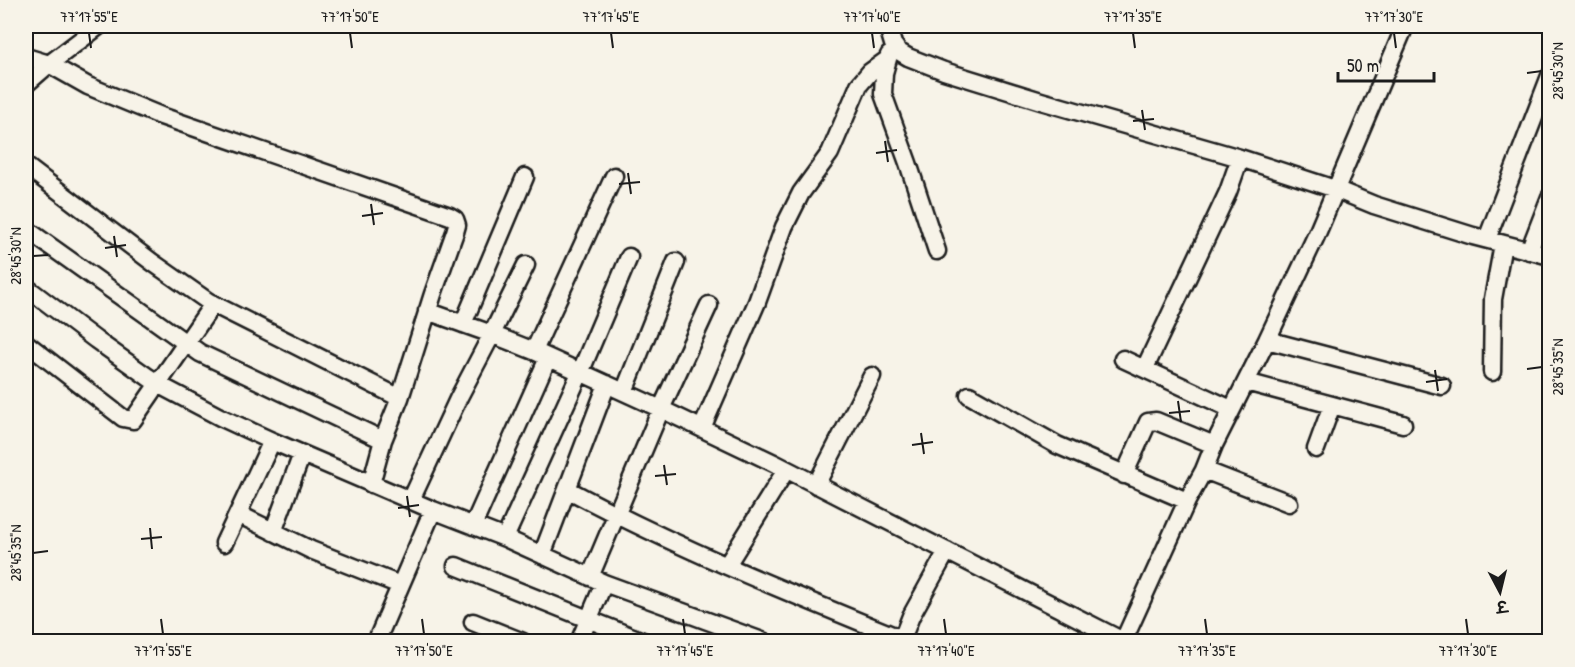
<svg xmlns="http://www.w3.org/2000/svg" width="1575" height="667" viewBox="0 0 1575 667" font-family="'Patrick Hand','Playpen Sans Deva',sans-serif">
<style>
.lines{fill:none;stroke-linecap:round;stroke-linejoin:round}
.minor-casing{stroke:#1c1c1c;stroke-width:21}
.minor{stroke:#f7f3e8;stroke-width:16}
.ticks{fill:none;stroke:#1c1c1c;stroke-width:2}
.neatline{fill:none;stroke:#1c1c1c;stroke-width:2}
.ticks-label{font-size:15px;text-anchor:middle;fill:#1c1c1c}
</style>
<rect width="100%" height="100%" fill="#f7f3e8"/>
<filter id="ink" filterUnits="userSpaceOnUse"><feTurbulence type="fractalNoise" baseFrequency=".0167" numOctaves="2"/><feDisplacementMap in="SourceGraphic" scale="12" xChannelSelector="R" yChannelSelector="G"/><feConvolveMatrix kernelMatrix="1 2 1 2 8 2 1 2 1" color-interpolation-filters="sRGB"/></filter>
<g filter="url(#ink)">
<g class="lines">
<g class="minor-casing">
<path id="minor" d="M 890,26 L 890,34 L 893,44 L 898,51 L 908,57 L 944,71 L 1041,101 L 1240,158 L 1335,189 L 1374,205 L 1473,236 L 1550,256
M 889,55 L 884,73 L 883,94 L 908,163 L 937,251
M 26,57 L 49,64 L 88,86 L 161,116 L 450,216 L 455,219 L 457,225 L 455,232 L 433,294 L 400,398 L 383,440 L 371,484
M 26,84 L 49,64 L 99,26
M 26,166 L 152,262 L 209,302 L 400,398
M 26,229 L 200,353 L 383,440
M 1487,239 L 1550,76
M 1529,251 L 1550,197
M 26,287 L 96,340 L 148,377 L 163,387 L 220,417 L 272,441 L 433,510 L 505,538 L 604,583 L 765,642
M 427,311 L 486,332 L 534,351 L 661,409 L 774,463 L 1123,641
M 463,324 L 525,177
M 1267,340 L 1442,386
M 26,343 L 123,418 L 133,420 L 213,304
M 534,351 L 614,176
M 1123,359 L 1231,409
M 1145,368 L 1228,192 L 1240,158
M 1492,372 L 1493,299 L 1503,244
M 1246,382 L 1403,424
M 624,392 L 676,262
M 969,395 L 1057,445 L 1187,501
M 702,428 L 757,302 L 784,227 L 801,193 L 830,153 L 859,85 L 870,72 L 888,59
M 1316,449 L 1332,405
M 1204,470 L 1289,503
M 1124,475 L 1148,422 L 1156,421 L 1214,445
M 816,485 L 872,376
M 567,489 C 675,547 789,593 902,639 L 911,616 L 947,551
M 411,500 L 459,397 L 492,334 L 526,265
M 238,514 L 311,550 L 400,585
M 473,526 L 548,358
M 273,532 L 302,454
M 505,538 L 580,373 L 629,257
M 224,543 L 272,441
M 542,555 L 607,384
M 727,565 L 786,470
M 456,566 L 645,642
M 590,577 L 661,409 L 709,305
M 473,622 L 523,642
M 376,642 L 433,510
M 579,642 L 604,583
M 1123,642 L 1187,501 L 1204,470 L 1214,445 L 1267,340 L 1316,236 L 1405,26"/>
</g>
<use href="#minor" class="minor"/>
</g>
</g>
<path class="ticks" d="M 89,33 L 91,48M 350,33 L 352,48M 611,33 L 613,48M 872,33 L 874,48M 1133,33 L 1135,48M 1394,33 L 1396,48M 1527,73 L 1542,71M 1142,110 L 1145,130M 1133,121 L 1154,119M 885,141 L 888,162M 876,153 L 897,150M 628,173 L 631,194M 619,184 L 640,182M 371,204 L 374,225M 362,216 L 383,213M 114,236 L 117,257M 105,248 L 126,245M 33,256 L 48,255M 1527,369 L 1542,367M 1435,370 L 1438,391M 1426,382 L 1447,379M 1178,401 L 1181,422M 1169,413 L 1190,411M 921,433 L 924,454M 912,445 L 933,442M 664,465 L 667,485M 655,476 L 676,474M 407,496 L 410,517M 398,508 L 419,505M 150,528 L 152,549M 141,539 L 162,537M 33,553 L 48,551M 161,619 L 163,634M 422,619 L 424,634M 683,619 L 685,634M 944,619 L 946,634M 1205,619 L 1207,634M 1466,619 L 1468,634"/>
<rect width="1575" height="667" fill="none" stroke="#f7f3e8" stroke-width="66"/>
<g transform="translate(1500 592) rotate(173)" stroke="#f7f3e8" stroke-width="4.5" paint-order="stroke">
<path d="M0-4.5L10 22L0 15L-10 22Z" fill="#1c1c1c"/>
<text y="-9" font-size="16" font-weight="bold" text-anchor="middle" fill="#1c1c1c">उ</text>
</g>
<path d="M1338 72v9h96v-9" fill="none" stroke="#1c1c1c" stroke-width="3"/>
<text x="1347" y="72" font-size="18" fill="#1c1c1c" stroke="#f7f3e8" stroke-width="4.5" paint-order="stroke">50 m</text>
<rect x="33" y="33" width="1509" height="601" class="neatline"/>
<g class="ticks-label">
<text x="89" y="22">77°17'55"E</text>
<text x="350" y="22">77°17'50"E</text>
<text x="611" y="22">77°17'45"E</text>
<text x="872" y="22">77°17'40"E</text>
<text x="1133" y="22">77°17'35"E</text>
<text x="1394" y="22">77°17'30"E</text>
<text transform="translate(1558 71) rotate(-90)" y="5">28°45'30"N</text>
<text transform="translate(16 256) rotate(-90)" y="5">28°45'30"N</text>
<text transform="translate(1558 367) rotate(-90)" y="5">28°45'35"N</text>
<text transform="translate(16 553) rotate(-90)" y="5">28°45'35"N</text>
<text x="163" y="656">77°17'55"E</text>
<text x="424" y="656">77°17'50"E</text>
<text x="685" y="656">77°17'45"E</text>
<text x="946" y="656">77°17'40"E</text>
<text x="1207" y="656">77°17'35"E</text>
<text x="1468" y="656">77°17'30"E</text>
</g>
</svg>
